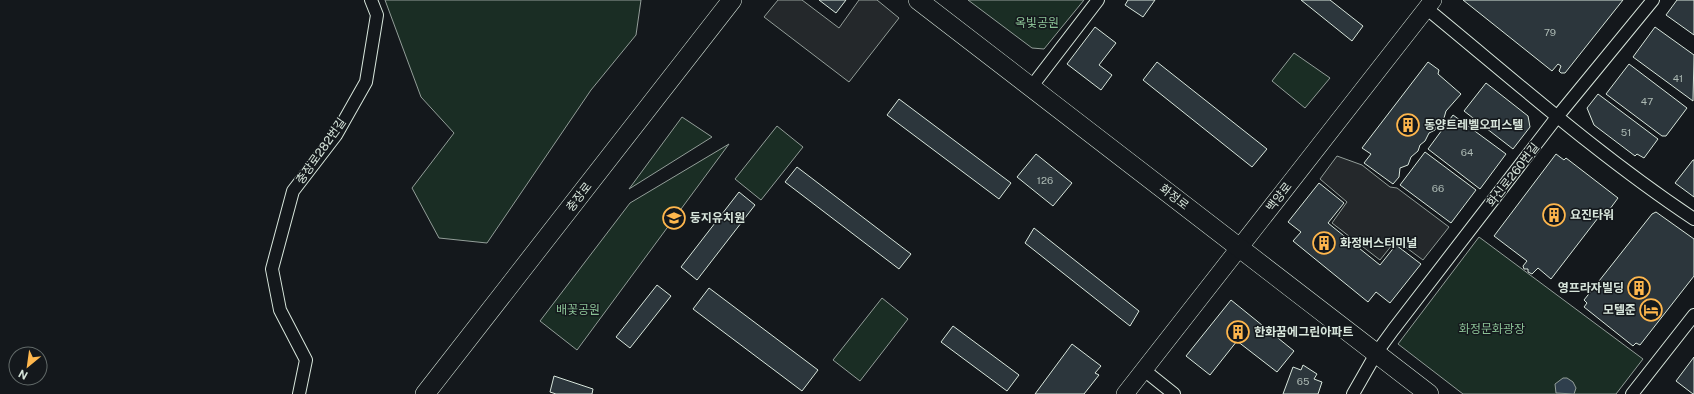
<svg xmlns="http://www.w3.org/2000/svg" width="1694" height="394" viewBox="0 0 1694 394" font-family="'Public Sans','Noto Sans KR',sans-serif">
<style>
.green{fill:#1a2d24;stroke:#939e99}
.parking{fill:#24282b;stroke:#939e99}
.water{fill:#2f3f4d;stroke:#939e99}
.building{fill:#2c363c;stroke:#d8e6dc}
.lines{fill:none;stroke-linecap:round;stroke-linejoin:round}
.street-casing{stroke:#d8e6dc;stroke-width:14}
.secondary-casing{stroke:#d8e6dc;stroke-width:18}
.primary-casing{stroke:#d8e6dc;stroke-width:20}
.street{stroke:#14181c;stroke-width:12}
.secondary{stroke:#14181c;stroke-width:17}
.primary{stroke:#14181c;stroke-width:19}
.labels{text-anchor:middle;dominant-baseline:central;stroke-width:3;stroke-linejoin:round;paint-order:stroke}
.number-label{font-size:10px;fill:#adbab4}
.park-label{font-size:12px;fill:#8ac095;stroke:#14181c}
.poi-label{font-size:12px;font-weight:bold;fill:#d8e6dc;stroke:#14181c;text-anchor:start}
.street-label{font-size:12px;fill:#d8e6dc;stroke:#14181c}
</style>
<rect width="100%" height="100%" fill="#14181c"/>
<path class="green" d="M 385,0 L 641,0 L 636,35 L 591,90 L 487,243 L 439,238 L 412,188 L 454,133 L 421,97 Z
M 968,0 L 1084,0 L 1044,49 L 1032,48 Z
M 1294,53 L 1330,78 L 1305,108 L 1272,81 Z
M 682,117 L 712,137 L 629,189 Z
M 777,126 L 803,147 L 761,200 L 735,179 Z
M 729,144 L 577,350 L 540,321 L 630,203 Z
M 1479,237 L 1643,359 L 1616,394 L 1463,394 L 1398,344 Z
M 882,298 L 908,319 L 860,381 L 833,360 Z"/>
<path class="parking" d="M 778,0 L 802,0 L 839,28 L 859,0 L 877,0 L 899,18 L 849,82 L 764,17 Z
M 1337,156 L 1362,165 L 1390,187 L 1397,188 L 1449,227 L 1423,260 L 1396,240 L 1380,260 L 1332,223 L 1347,202 L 1320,179 Z"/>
<path class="water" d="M 1563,378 L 1567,378 L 1573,382 L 1576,388 L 1574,394 L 1556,393 L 1555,384 Z"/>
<path class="building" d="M 819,0 L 846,0 L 836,13 Z
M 1128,0 L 1155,0 L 1143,17 L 1125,5 Z
M 1301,0 L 1330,0 L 1363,26 L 1352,41 Z
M 1463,0 L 1623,0 L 1565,73 L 1561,73 L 1559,71 L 1561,66 L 1558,64 L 1552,71 Z
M 1677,0 L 1694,0 L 1694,35 L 1666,15 Z
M 1095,27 L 1116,43 L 1099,65 L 1112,75 L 1101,90 L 1067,64 Z
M 1655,27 L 1694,55 L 1693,101 L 1633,57 Z
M 1157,62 L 1267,149 L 1252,167 L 1143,80 Z
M 1428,62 L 1439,70 L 1438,74 L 1461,94 L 1446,111 L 1444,118 L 1437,120 L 1435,130 L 1429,133 L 1425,141 L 1420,145 L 1418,151 L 1411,157 L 1408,165 L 1400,168 L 1399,177 L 1393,184 L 1364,163 L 1371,154 L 1362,148 Z
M 1629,64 L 1687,108 L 1666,136 L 1662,136 L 1606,94 Z
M 1486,83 L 1528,116 L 1530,127 L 1513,149 L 1464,111 Z
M 1598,94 L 1658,139 L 1644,158 L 1637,154 L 1635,156 L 1594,125 L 1587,108 Z
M 899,99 L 1011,183 L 999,199 L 887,115 Z
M 1453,115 L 1506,154 L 1480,189 L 1428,149 Z
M 1425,152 L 1476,190 L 1451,223 L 1400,185 Z
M 1036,154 L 1072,183 L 1053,206 L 1017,177 Z
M 1556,154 L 1564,160 L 1566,158 L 1618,198 L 1604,217 L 1601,214 L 1551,279 L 1538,268 L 1532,274 L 1528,272 L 1528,269 L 1524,269 L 1523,266 L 1527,261 L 1494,236 Z
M 1693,160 L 1694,160 L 1694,197 L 1675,183 Z
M 797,167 L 911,254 L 899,269 L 785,182 Z
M 1319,183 L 1344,203 L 1328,223 L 1380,265 L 1396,245 L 1421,264 L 1390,303 L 1376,292 L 1368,302 L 1293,241 L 1301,232 L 1288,222 Z
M 739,192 L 755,205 L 697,280 L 681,267 Z
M 1656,212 L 1694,239 L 1694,276 L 1640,345 L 1636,343 L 1633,346 L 1584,307 L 1587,303 L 1584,300 L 1652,214 Z
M 1034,228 L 1139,311 L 1130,326 L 1025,243 Z
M 657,285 L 671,296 L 630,348 L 616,337 Z
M 709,288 L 818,370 L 802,391 L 693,309 Z
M 1231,300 L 1294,351 L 1277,372 L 1237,341 L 1210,375 L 1186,356 Z
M 953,326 L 1019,375 L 1007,391 L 941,342 Z
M 1072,344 L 1101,366 L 1095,373 L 1099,375 L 1084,394 L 1035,394 Z
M 1694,357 L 1694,394 L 1693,394 L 1676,381 Z
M 1303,365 L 1317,374 L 1314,379 L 1322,382 L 1318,394 L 1283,394 L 1293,367 L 1301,370 Z
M 554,376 L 593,389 L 592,394 L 556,394 L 550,392 Z"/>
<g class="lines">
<g class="street-casing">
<path id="street" d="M 1426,8 C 1514,80 1599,156 1694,219
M 1032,86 L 1098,0
M 1144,370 L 1174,394
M 299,394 L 306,360 L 280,310 L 272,269 L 293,191 L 336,135 L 366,82 L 377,15 L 371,0
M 1353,394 L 1377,352 L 1393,330 L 1557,117 L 1653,0
M 1632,394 L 1694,315"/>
</g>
<g class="secondary-casing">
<path id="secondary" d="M 1125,394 L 1433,0"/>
</g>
<g class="primary-casing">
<path id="primary" d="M 918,0 L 1429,394
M 425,394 L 732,0"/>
</g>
<use href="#street" class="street"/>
<use href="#secondary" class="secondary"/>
<use href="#primary" class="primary"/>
</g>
<defs>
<g id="building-ring" transform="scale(1.15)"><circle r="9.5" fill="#14181c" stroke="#ffb74d" stroke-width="1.5"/><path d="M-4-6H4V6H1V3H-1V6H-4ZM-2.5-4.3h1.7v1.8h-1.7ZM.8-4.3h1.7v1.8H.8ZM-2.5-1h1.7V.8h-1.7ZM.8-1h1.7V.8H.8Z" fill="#ffb74d"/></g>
<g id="school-ring" transform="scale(1.15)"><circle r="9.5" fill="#14181c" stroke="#ffb74d" stroke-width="1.5"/><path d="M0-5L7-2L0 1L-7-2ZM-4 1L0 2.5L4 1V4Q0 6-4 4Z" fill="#ffb74d"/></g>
<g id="hotel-ring" transform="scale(1.15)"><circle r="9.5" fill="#14181c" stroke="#ffb74d" stroke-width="1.5"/><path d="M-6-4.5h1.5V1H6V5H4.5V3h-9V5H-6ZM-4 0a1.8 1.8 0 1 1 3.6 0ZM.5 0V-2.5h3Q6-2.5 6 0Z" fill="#ffb74d"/></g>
</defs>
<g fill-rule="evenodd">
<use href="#building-ring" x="1408" y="125"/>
<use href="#building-ring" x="1554" y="215"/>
<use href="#school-ring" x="674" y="218"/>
<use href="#building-ring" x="1324" y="243"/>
<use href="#building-ring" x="1639" y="288"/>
<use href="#hotel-ring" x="1651" y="310"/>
<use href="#building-ring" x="1238" y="332"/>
</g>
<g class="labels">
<g class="number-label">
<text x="1550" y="32">79</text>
<text x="1678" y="78">41</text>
<text x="1647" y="101">47</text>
<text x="1626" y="132">51</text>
<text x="1467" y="152">64</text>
<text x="1045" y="180">126</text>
<text x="1438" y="188">66</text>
<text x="1303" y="381">65</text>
</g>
<g class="park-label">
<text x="1037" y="23">옥빛공원</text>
<text x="578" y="310">배꽃공원</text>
<text x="1492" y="329">화정문화광장</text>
</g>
<g class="poi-label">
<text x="1424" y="125">동양트레벨오피스텔</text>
<text x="1570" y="215">요진타워</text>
<text x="690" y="218">둥지유치원</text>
<text x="1340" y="243">화정버스터미널</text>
<text x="1624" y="288" text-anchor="end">영프라자빌딩</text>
<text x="1636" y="310" text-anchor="end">모텔준</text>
<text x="1254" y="332">한화꿈에그린아파트</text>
</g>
<g class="street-label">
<text transform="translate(321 151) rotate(-55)">충장로282번길</text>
<text transform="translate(1513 175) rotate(-52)">화신로260번길</text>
<text transform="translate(579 197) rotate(-52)">충장로</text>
<text transform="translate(1174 197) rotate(38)">화정로</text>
<text transform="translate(1279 197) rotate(-52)">백양로</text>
</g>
</g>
<g transform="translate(28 366) rotate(209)"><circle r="19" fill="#14181c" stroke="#626a69"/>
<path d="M0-3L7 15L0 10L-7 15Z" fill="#ffb74d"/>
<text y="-6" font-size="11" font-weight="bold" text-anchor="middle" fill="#d8e6dc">N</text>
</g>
</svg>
